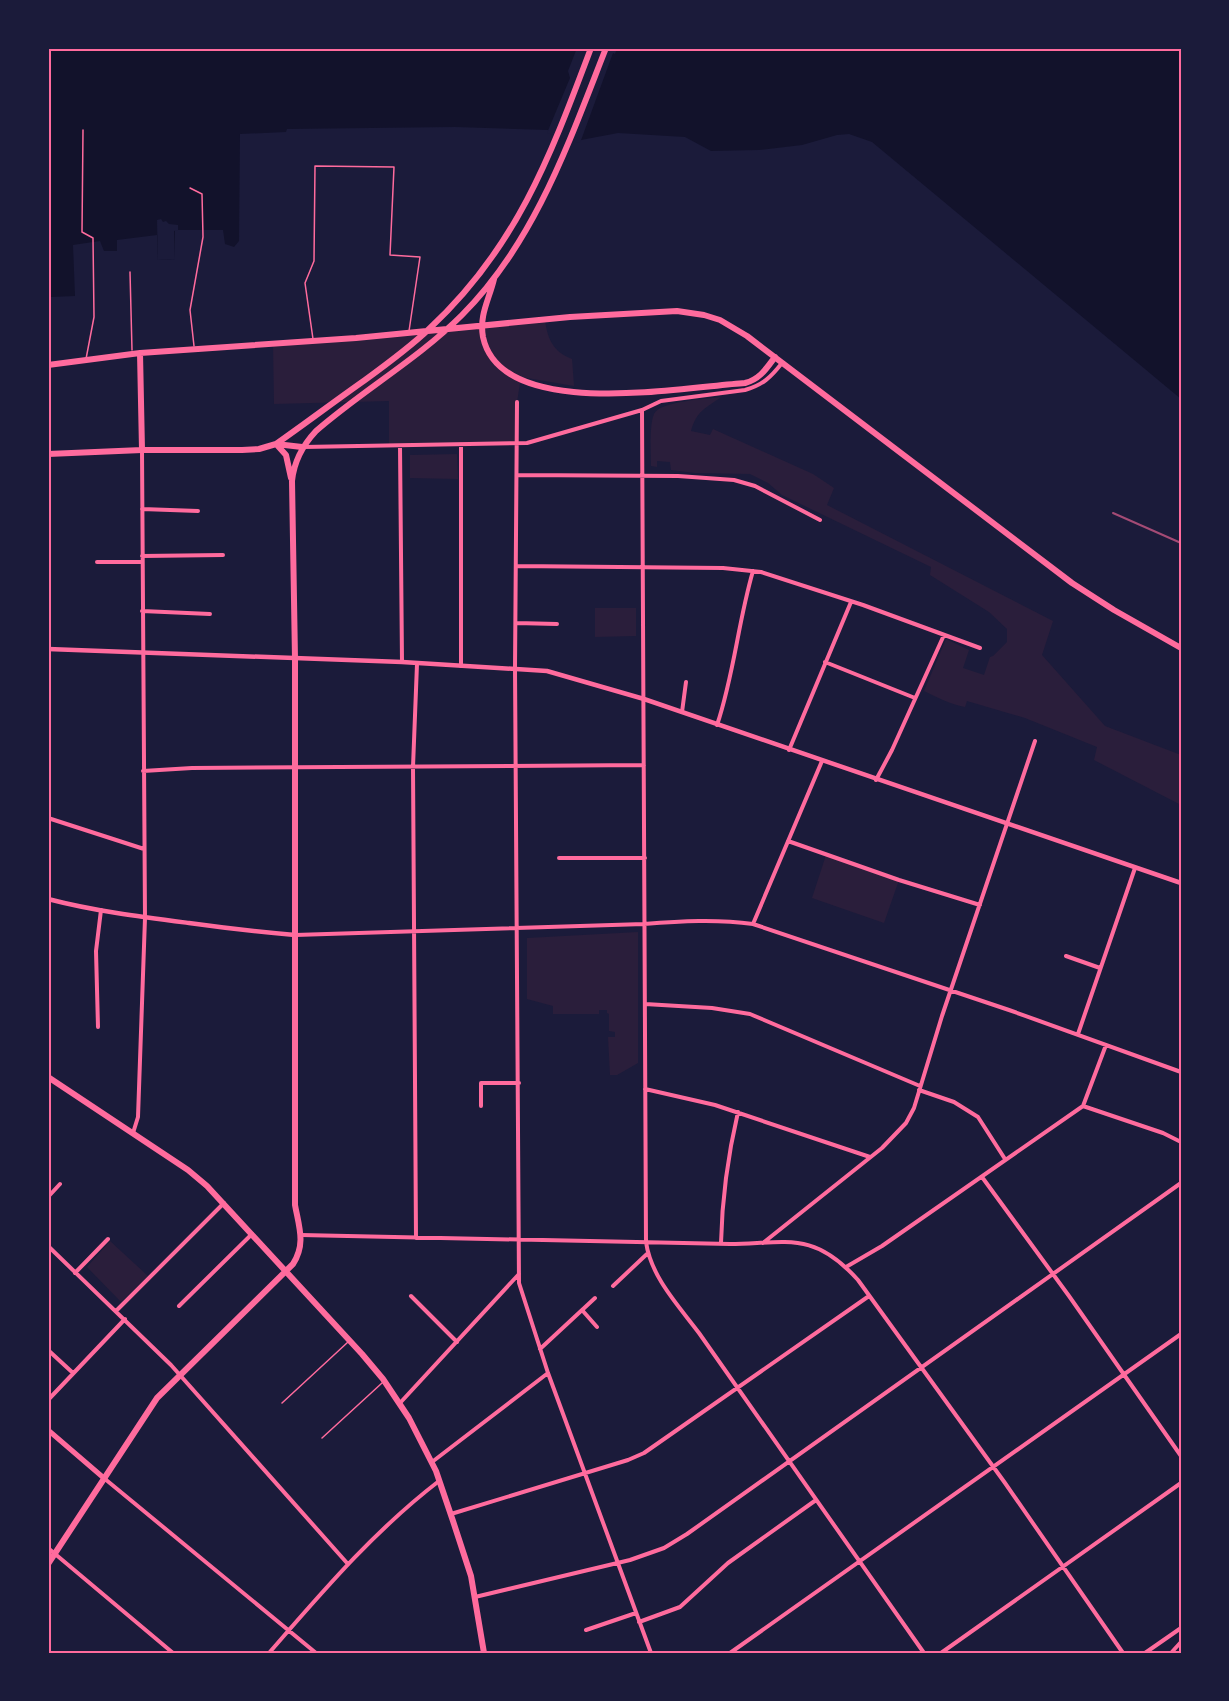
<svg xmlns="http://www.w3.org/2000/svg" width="1229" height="1701" viewBox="0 0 1229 1701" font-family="'Asap Condensed',sans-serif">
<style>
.green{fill:#2a1e3b}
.water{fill:#12122b}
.pier{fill:#1b1b3a}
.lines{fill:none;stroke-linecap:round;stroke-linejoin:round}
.service{stroke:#ff6b9d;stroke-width:1.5}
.minor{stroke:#ff6b9d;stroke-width:4}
.tertiary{stroke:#ff6b9d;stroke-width:4.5}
.secondary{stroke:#ff6b9d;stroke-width:5}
.primary{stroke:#ff6b9d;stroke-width:6}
.rail{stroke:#a44b75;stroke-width:2}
.neatline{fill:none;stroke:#ff6b9d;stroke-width:2}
</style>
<rect width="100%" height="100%" fill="#1b1b3a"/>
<path class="green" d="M 545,319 C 547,338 553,352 572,359 L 574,386 L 521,377 L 517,402 L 516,445 L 389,446 L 389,401 L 274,404 L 273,344 Z
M 721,397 C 705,409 697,410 691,431 L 710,435 L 713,429 L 813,474 L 834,488 L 827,505 L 1053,621 L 1042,655 L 1105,726 L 1181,755 L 1181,805 L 1094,760 L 1097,747 L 1025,718 L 967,701 L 965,707 C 950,704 938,698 924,691 L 946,639 L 969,650 L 963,668 L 984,675 L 990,657 L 993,656 L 1007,642 L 1007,629 L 989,612 L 930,575 L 931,567 L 782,495 L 768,483 L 750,474 L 695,473 L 671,470 L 670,462 L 657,461 L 657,467 L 651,466 C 651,453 649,426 654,414 C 660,401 707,399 721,397 Z
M 457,454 L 458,479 L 410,478 L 410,455 Z
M 595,608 L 636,608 L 636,636 L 595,637 Z
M 826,855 L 899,880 L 884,923 L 812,898 Z
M 638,932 L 638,1063 L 617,1075 L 610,1075 L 608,1037 L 615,1037 L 615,1032 L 609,1031 L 609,1014 L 607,1013 L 607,1010 L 599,1010 L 599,1014 L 553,1014 L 553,1006 L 527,999 L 527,938 Z
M 110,1241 L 148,1276 L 121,1302 L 87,1267 Z"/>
<path class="water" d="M 48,48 L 1181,48 L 1181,399 L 872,142 L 849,134 L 837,135 L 802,145 L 759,150 L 711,151 L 685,137 L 618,133 L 581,140 L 548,130 L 455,127 L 287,129 L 286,132 L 240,134 L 239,241 L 234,247 L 225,244 L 223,230 L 175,230 L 175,259 L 158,260 L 157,235 L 117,240 L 117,251 L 104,251 L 100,241 L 73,245 L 75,296 L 51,297 L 51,285 L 48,285 Z"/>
<path class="pier" d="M 577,48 L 617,48 L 615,54 L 613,53 L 580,143 L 547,133 L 570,78 L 568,71 Z
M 161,219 L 163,222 L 166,221 L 169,224 L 178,225 L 178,230 L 174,231 L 175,259 L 158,260 L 157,220 Z"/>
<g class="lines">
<path class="service" d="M 83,130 L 82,232 L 93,238 L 94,317 L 86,359
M 190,188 L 202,194 L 203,237 L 190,310 L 194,346
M 130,272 L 132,350
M 313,339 L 305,283 L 314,261 L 315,166 L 394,167 L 390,255 L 420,257 L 409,331
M 282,1403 L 348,1342
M 322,1438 L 382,1383"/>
<path class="minor" d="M 517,402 L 515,668 L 519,1283 L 548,1373 L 651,1653
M 642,410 L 646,1242 C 651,1277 678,1305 699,1333 L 924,1653
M 461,445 L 461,666
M 400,446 L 402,662
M 303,447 L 527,443 L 642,410 L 661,401 L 745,390 C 763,385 771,377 782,363
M 517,475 L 678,476 L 734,480 L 755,486 L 820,520
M 142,509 L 198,511
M 142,556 L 223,555
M 97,562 L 142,562
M 516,566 L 723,568 L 761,572 L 863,605 L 980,648
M 142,611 L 210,614
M 516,623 L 557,624
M 825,662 L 915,698
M 682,712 L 686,682
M 717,725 C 734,675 738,622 753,571
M 789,750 L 851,602
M 143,771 L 192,768 L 644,765
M 876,780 L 892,750 L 944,635
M 48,818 L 144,849
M 788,841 L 899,880 L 980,905
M 559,858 L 645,858
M 753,924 L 822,761
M 295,935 L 644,924 C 681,921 717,919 753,924 L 1009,1010 L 1181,1072
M 1066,956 L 1100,968
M 645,1004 L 712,1008 L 750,1014 L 920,1086
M 98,1027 L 96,951 L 101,910
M 1078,1034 L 1135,868
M 645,1089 L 715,1105 L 870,1157
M 919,1090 L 954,1102 L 978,1117 L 1005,1159
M 481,1106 L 481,1083 L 519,1083
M 1083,1106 L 1163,1133 L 1181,1142
M 133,1133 L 138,1117 L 145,918 L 142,450
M 982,1177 L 1069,1296 L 1181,1456
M 48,1197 L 60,1184
M 301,1235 L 730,1244 C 788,1243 814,1231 858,1280 L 1005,1483 L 1123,1653
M 416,1238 L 413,767 L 417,664
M 721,1243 C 722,1199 728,1155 738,1112
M 763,1243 L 882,1148 L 906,1123 L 914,1108 L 942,1016 L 1035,741
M 48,1246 L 171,1365 L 347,1563
M 846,1267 L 882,1246 L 1083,1106 L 1106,1045
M 75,1273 L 108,1239
M 613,1286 L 648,1253
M 411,1296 L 457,1342
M 179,1306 L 252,1234
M 582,1310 L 597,1327
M 116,1311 L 224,1203
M 540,1349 L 595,1298
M 48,1350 L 73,1373
M 48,1400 L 125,1319
M 400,1403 L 519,1274
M 432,1462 L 548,1373
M 105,1479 L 316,1653
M 451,1514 L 628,1460 L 644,1453 L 869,1296
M 48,1548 L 173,1653
M 475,1597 L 630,1560 L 664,1548 L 687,1534 L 1181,1183
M 639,1622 L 680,1607 L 728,1563 L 816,1500
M 586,1630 L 636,1613
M 269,1653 C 323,1591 374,1531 439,1481
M 730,1653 L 1181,1334
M 941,1653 L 1181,1483
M 1145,1653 L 1181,1628
M 1171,1653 L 1181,1642"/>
<path class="tertiary" d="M 48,649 L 402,662 L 547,671 L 644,699 L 1181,883
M 48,899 C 94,911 142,917 189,923 C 225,928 260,932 295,935"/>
<path class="secondary" d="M 48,1430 L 105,1479"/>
<path class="primary" d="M 494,279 C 489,300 479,315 483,337 C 501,422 684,387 745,383 C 760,379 766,369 775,357
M 140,353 L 142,450
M 48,365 L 140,353 L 356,338 L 570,317 L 677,311 L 704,315 L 720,320 L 747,336 L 1072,583 L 1114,610 L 1181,648
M 276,444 C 306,423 335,401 365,380 C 387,364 409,348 429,329 C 517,247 550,157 591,48
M 277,445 L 286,455 L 291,478
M 48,454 L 142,450 L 242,450 L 259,449 L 276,444 L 302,447
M 48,1077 L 188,1170 L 207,1186 L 362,1354 L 383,1379 L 409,1418 L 436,1471 L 453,1521 L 471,1576 L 484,1653
M 48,1564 L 157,1398 L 293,1264 C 306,1244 299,1227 295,1205 L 295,659 L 292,481 C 294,461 302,446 316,431 C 363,390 418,359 462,315 C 535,242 569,142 606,48"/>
<path class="rail" d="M 1113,513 L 1181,543"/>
</g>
<rect width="1229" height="1701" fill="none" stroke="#1b1b3a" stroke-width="99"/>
<rect x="50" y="50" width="1130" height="1602" class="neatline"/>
</svg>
